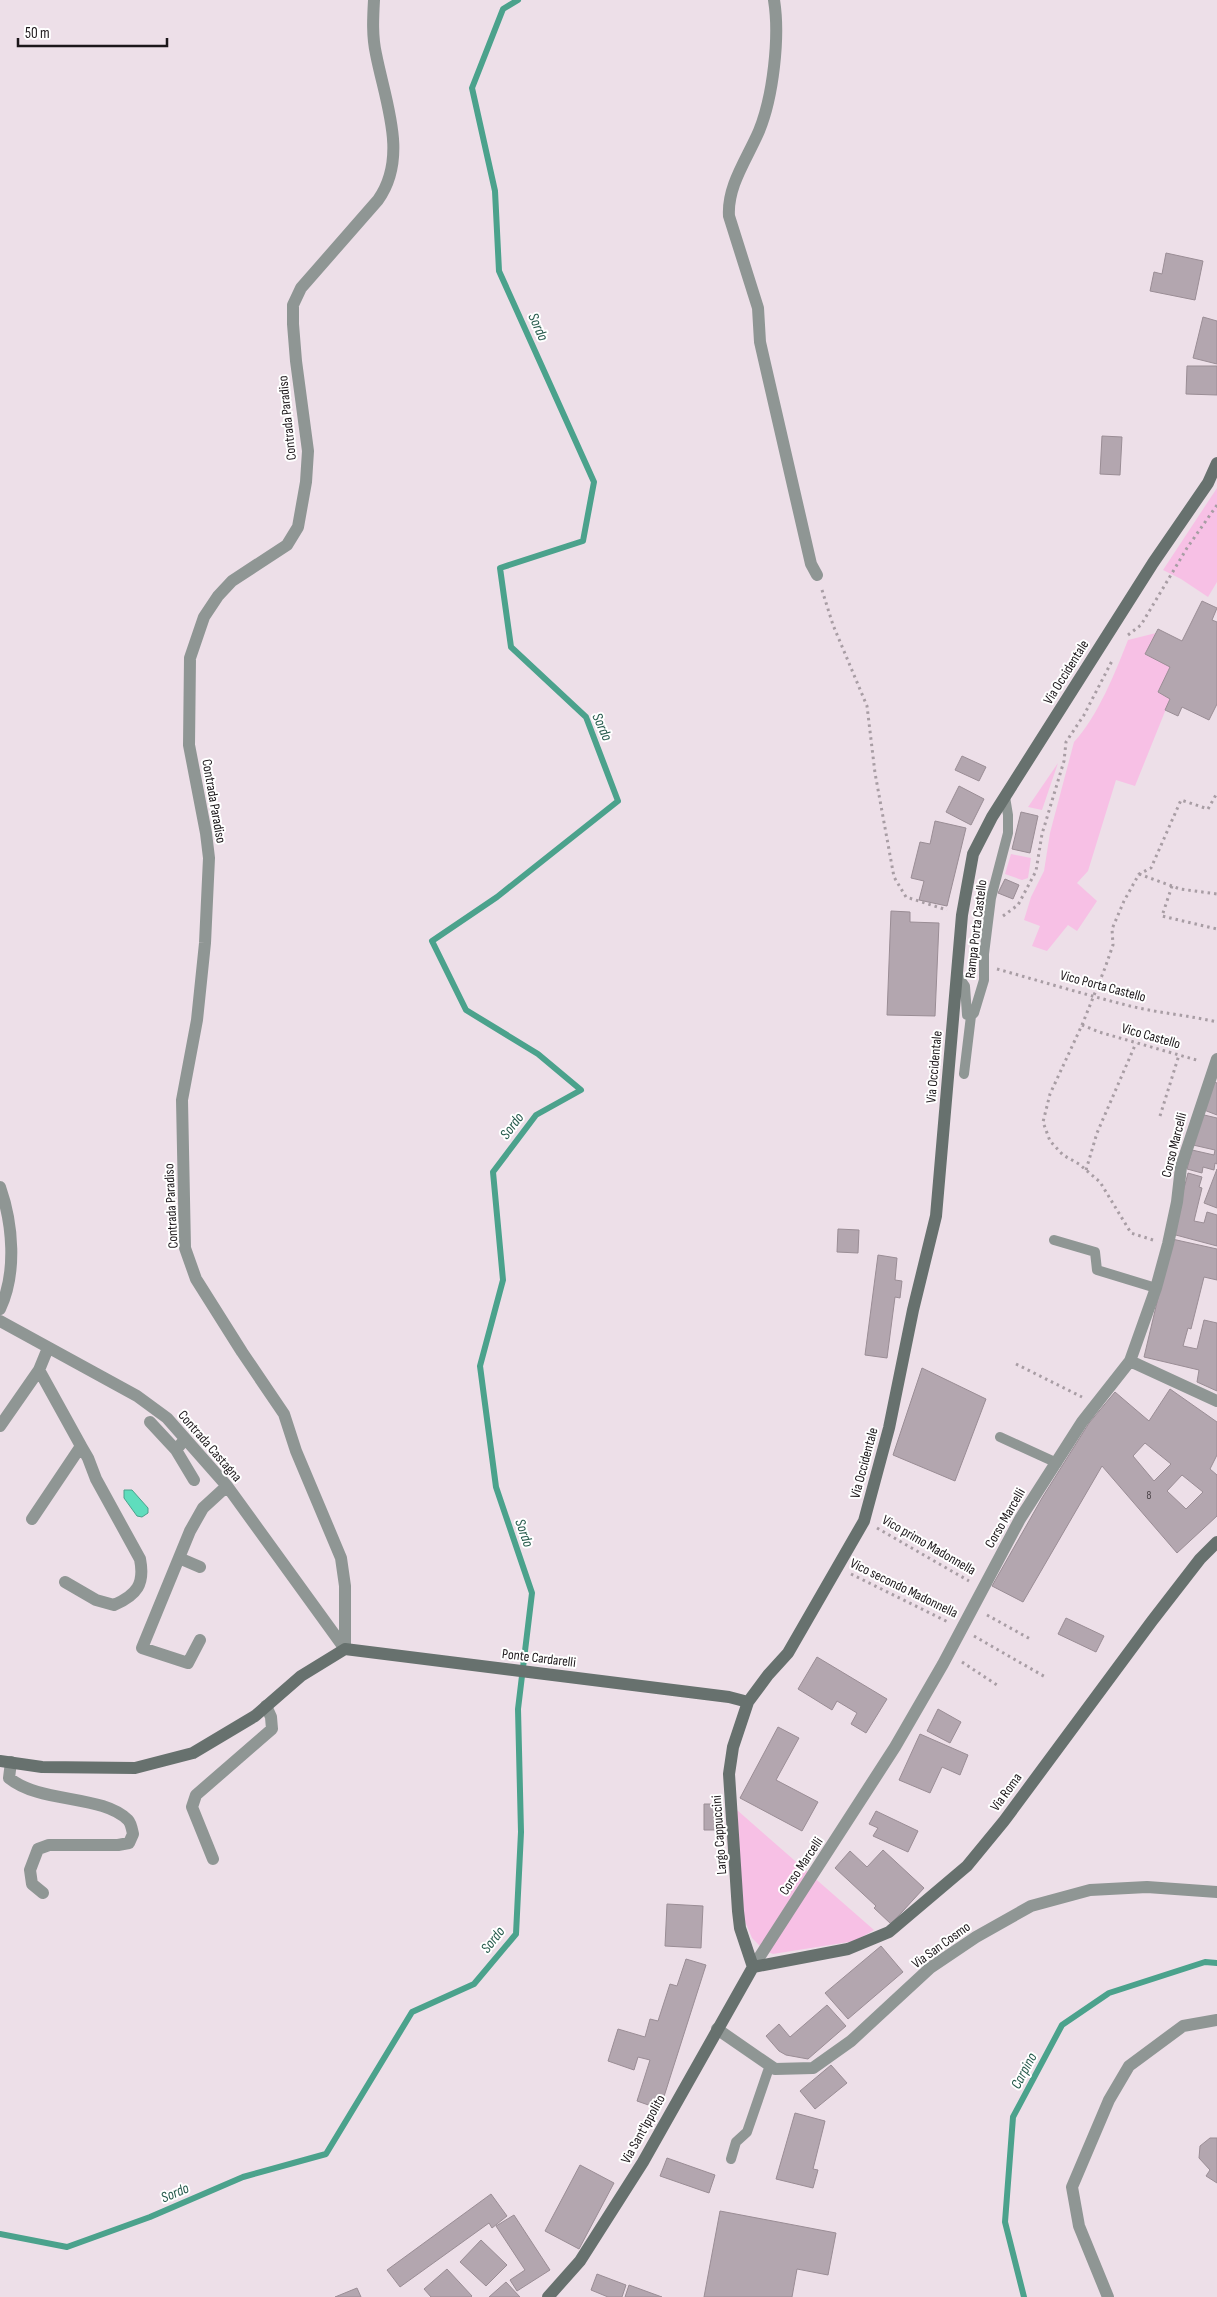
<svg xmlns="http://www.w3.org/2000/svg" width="1217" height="2297" viewBox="0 0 1217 2297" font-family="'Sofia Sans Condensed',sans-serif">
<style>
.green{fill:#f7c0e5}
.water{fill:#5fddbd;stroke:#4ba28c}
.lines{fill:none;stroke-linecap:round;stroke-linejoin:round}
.stream{stroke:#4ba28c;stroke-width:6}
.building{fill:#b3a6af;stroke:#9a8d95;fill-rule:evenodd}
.path{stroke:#a89da4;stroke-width:3;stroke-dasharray:2.5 4;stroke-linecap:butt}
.service{stroke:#8f9694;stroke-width:10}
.minor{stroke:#8f9694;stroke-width:12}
.secondary{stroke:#67716e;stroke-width:12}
.labels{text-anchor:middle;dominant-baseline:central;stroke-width:4;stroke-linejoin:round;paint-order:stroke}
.number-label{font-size:11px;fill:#423b3f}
.street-label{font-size:14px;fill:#1c171a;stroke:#fff}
.water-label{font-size:15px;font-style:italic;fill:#265a4c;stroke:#fff}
</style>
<rect width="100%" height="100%" fill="#eddfe8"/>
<path class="green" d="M 1217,488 L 1217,582 L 1208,597 L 1181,579 L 1163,570 Z
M 1156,633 L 1145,654 L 1170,667 L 1158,692 L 1170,699 L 1135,786 L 1116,780 L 1088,871 L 1077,883 L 1097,901 L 1077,931 L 1068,925 L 1047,951 L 1032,946 L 1040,926 L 1024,920 L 1031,897 L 1044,871 L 1050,833 L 1074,742 C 1098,716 1115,673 1128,640 Z
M 1058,763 L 1042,810 L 1028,807 Z
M 1011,854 L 1031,858 L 1028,878 L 1022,880 L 1005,874 Z
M 737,1810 L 874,1930 L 855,1941 L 773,1954 L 764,1950 L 752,1938 L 744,1919 Z"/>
<path class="water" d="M 124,1490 L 132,1490 L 148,1508 L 148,1513 L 142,1517 L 137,1516 L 124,1498 Z"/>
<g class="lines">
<path class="stream" d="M 0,2234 L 67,2247 L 150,2217 L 243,2177 L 326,2154 L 412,2012 L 474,1984 L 516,1934 L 521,1832 L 518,1709 L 532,1593 L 496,1487 L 480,1366 L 503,1280 L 493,1172 L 536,1115 L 581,1090 L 538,1054 L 466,1010 L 432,941 L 497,897 L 618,801 L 586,717 L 511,647 L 500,568 L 583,541 L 594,482 L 499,271 L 495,191 L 472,88 L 503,9 L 518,0
M 1024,2297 L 1005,2222 L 1013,2117 L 1062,2025 L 1109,1993 L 1205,1962 L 1217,1963"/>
</g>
<path class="building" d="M 1166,253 L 1203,261 L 1195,300 L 1150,291 L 1154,272 L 1162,274 Z
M 1203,317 L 1217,321 L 1217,364 L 1193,358 Z
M 1187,366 L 1217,366 L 1217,395 L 1186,394 Z
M 1102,436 L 1122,437 L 1120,475 L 1100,474 Z
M 1202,601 L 1217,608 L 1212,620 L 1217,622 L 1217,704 L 1209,720 L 1182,707 L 1178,716 L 1165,710 L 1170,699 L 1158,692 L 1170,667 L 1145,654 L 1158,629 L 1182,641 Z
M 962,756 L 986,767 L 979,781 L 955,770 Z
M 959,786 L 984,799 L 971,825 L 946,812 Z
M 1021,812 L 1038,816 L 1030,853 L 1012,849 Z
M 935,821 L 966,828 L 947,906 L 919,900 L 924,881 L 911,878 L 920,842 L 930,844 Z
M 1005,879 L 1019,885 L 1013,899 L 998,893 Z
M 891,911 L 910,912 L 910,922 L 939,923 L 935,1016 L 887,1015 Z
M 1214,1082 L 1217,1083 L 1217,1115 L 1204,1110 Z
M 1200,1114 L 1217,1118 L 1217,1164 L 1215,1163 L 1214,1170 L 1203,1167 L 1202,1173 L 1187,1169 L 1192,1150 L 1214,1155 L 1215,1150 L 1193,1145 Z
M 1217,1169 L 1217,1208 L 1204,1203 Z
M 1188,1173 L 1202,1177 L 1199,1187 L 1202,1188 L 1194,1221 L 1204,1223 L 1207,1212 L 1217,1215 L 1217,1246 L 1172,1234 Z
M 838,1229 L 859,1230 L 858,1253 L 837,1252 Z
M 1172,1239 L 1217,1249 L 1217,1280 L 1204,1277 L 1191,1329 L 1188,1328 L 1183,1346 L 1197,1349 L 1204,1320 L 1217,1323 L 1217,1391 L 1197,1382 L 1199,1370 L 1144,1357 Z
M 878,1255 L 897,1258 L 895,1280 L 902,1281 L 900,1298 L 895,1297 L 887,1358 L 865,1355 Z
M 922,1368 L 986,1399 L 955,1481 L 893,1455 Z
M 1170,1389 L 1217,1422 L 1217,1455 L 1210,1469 L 1217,1475 L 1217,1516 L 1177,1553 L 1102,1466 L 1023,1602 L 992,1586 L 1042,1498 L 1089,1423 L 1115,1392 L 1149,1421 ZM 1145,1443 L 1171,1464 L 1154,1481 L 1133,1456 ZM 1182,1475 L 1203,1492 L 1186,1509 L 1167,1491 Z
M 1066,1618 L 1104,1636 L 1096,1652 L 1058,1634 Z
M 817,1657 L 887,1699 L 866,1733 L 851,1724 L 857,1713 L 837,1701 L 832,1710 L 798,1689 Z
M 938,1709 L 961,1722 L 950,1743 L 927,1731 Z
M 778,1727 L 799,1738 L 776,1780 L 818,1802 L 802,1831 L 740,1798 Z
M 920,1734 L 968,1755 L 960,1775 L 942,1767 L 930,1793 L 899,1780 Z
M 704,1804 L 716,1804 L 716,1830 L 704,1830 Z
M 876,1811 L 918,1831 L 908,1852 L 873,1836 L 878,1828 L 869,1824 Z
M 883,1850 L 924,1888 L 891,1924 L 874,1908 L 876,1906 L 835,1868 L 850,1851 L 867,1867 Z
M 667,1904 L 703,1906 L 701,1948 L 665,1946 Z
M 881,1946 L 903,1972 L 848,2019 L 825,1993 Z
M 686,1959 L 706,1965 L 660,2109 L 637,2101 L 650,2060 L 638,2057 L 634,2070 L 608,2061 L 618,2029 L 645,2037 L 650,2019 L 658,2021 L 670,1984 L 677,1986 Z
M 827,2005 L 846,2026 L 808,2059 L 786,2055 L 779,2051 L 766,2036 L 779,2024 L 790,2037 Z
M 831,2065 L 847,2083 L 815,2109 L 800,2091 Z
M 795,2113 L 825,2121 L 813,2169 L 818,2170 L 813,2188 L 776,2179 Z
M 1210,2138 L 1217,2138 L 1217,2183 L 1206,2176 L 1210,2170 L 1199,2158 L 1200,2146 Z
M 667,2158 L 715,2175 L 709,2193 L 660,2176 Z
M 580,2165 L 614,2183 L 579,2249 L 545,2231 Z
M 491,2194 L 507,2216 L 492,2228 L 489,2223 L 400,2287 L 387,2270 Z
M 720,2211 L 836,2233 L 828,2275 L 797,2269 L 792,2297 L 704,2297 Z
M 514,2215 L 550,2270 L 517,2291 L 510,2280 L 525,2270 L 496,2226 Z
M 481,2240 L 507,2265 L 486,2286 L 460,2262 Z
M 447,2269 L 472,2296 L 471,2297 L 431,2297 L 424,2289 Z
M 597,2274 L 626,2285 L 622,2297 L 608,2297 L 591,2290 Z
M 506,2282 L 520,2297 L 489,2297 Z
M 629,2285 L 662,2297 L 625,2297 Z
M 357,2288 L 361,2297 L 335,2297 Z"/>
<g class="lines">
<path class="path" d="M 822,590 L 833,625 L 867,706 L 875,773 L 894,877 L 906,897 L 947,910
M 1128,635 L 1141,625 L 1187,548 L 1217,505
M 1139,874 L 1180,889 L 1217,894
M 1172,886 L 1162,916 L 1217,929
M 1003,916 L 1018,905 L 1036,871 L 1042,834 L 1064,761 L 1066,742 L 1084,715 L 1113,659
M 997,969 C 1040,981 1083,994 1126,1005 C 1157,1013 1187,1015 1217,1022
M 1082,1025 L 1099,1032 L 1200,1061
M 1160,1116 L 1179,1055
M 1086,1170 L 1097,1133 L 1136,1043
M 1153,1240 L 1131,1233 L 1100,1182 L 1079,1164 L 1063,1155 L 1050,1141 L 1043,1122 L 1050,1094 L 1082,1025 L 1105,968 L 1113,945 L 1112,929 L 1124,901 L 1139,874 L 1151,868 L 1181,800 L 1208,809 L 1217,793
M 1016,1364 L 1082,1397
M 877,1528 L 969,1581
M 851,1574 L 948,1622
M 987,1615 L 1032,1640
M 974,1636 L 1047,1678
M 962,1662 L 1000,1687"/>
<path class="service" d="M 958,976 L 965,986 L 967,1015 L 971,1016 L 974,1013 L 984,980 L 984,954 L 991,898 L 1008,833 L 1008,815 L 1005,797
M 964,1074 L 971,1016
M 1054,1240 L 1095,1252 L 1097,1270 L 1156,1288
M 1000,1437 L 1057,1463
M 731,2159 L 736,2142 L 747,2132 L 770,2065"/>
<path class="minor" d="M 774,0 C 780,37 773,97 759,131 C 747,159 727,186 729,216 L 758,308 L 760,342 L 811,564 L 817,575
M 0,1187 C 13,1224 17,1273 0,1309
M 0,1321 L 137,1396 L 167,1418 L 227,1486 L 345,1649
M 1130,1361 L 1217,1401
M 150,1422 L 176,1450
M 0,1426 L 39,1370 L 48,1348
M 185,1439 L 176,1450 L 194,1480
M 32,1519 L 81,1446 L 39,1370
M 179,1558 L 200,1567
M 65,1582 L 96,1600 L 114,1605 C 137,1595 145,1584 140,1559 L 96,1479 L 88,1458 L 81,1446
M 200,1640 L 188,1663 L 142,1648 L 190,1531 L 203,1508 L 227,1486
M 345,1649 L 345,1586 L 341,1558 L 296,1451 L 284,1414 L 242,1352 L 196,1279 L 185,1248 L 182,1100 L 197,1020 L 205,943 L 209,858 L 206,833 L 189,745 L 190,658 L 204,617 L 218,596 L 232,581 L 287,545 L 298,527 L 306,482 L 308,451 L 296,361 L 293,324 L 293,305 L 301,288 L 378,200 C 409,157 385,101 376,54 C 372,36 373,18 374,0
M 11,1762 L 9,1778 C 41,1804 102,1794 128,1820 C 131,1823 132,1829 133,1834 L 129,1843 L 118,1845 L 49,1845 L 38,1849 L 30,1870 L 32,1884 L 43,1893
M 213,1859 L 192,1807 L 196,1795 L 272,1729 L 271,1717 L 266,1706
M 753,1967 L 895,1747 L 943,1664 L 1020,1519 L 1082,1422 L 1130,1361 L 1156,1288 L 1168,1244 L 1177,1202 L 1181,1167 L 1217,1059
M 717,2029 L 775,2069 L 813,2068 L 851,2041 L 930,1968 L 976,1937 L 1031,1906 L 1090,1890 L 1147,1887 L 1217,1892
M 1108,2297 L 1079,2226 L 1072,2187 L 1109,2100 L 1129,2066 L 1183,2026 L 1217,2020"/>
<path class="secondary" d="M 0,1761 L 42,1767 L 135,1768 L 193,1753 L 255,1716 L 301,1676 L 345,1649 L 729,1697 L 748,1702
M 753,1967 L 740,1928 L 738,1911 L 729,1774 L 733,1747 L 748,1702 L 768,1675 L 788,1653 L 864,1521 L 889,1428 L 913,1310 L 936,1216 L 962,915 L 973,854 L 992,817 L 1153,563 L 1208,483 L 1217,463
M 753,1967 L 848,1949 L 889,1932 L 967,1866 L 1004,1821 L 1152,1621 L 1200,1559 L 1217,1542
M 548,2297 L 580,2261 L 643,2162 L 753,1967"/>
</g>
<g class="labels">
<g class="number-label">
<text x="1149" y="1495">8</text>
</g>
<g class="street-label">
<text transform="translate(287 418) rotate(-96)">Contrada Paradiso</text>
<text transform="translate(1066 672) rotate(-58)">Via Occidentale</text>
<text transform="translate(214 801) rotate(80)">Contrada Paradiso</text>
<text transform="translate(976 929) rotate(-83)">Rampa Porta Castello</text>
<text transform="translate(1103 986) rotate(15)">Vico Porta Castello</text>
<text transform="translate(1151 1036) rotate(16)">Vico Castello</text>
<text transform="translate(934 1067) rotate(-85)">Via Occidentale</text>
<text transform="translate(1174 1145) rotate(-76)">Corso Marcelli</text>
<text transform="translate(171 1206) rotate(-93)">Contrada Paradiso</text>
<text transform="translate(210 1446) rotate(49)">Contrada Castagna</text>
<text transform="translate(864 1463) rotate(-75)">Via Occidentale</text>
<text transform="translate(1005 1518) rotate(-60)">Corso Marcelli</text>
<text transform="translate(929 1545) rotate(30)">Vico primo Madonnella</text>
<text transform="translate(904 1588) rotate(26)">Vico secondo Madonnella</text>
<text transform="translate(539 1658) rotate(7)">Ponte Cardarelli</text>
<text transform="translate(1006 1792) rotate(-54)">Via Roma</text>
<text transform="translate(719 1835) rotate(-94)">Largo Cappuccini</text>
<text transform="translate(801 1866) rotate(-56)">Corso Marcelli</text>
<text transform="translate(941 1945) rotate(-36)">Via San Cosmo</text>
<text transform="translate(643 2129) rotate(-61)">Via Sant'Ippolito</text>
</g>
<g class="water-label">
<text transform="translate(538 327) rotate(66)">Sordo</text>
<text transform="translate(602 727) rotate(66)">Sordo</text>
<text transform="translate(512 1126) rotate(-53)">Sordo</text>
<text transform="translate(524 1533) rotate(71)">Sordo</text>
<text transform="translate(493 1940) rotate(-52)">Sordo</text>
<text transform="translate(1024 2071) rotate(-62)">Carpino</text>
<text transform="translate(175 2193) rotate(-23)">Sordo</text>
</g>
</g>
<path d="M18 38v8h149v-8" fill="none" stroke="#1c171a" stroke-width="2.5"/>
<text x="25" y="38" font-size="15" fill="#1c171a" stroke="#ffffff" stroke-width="4" paint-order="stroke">50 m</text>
</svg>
